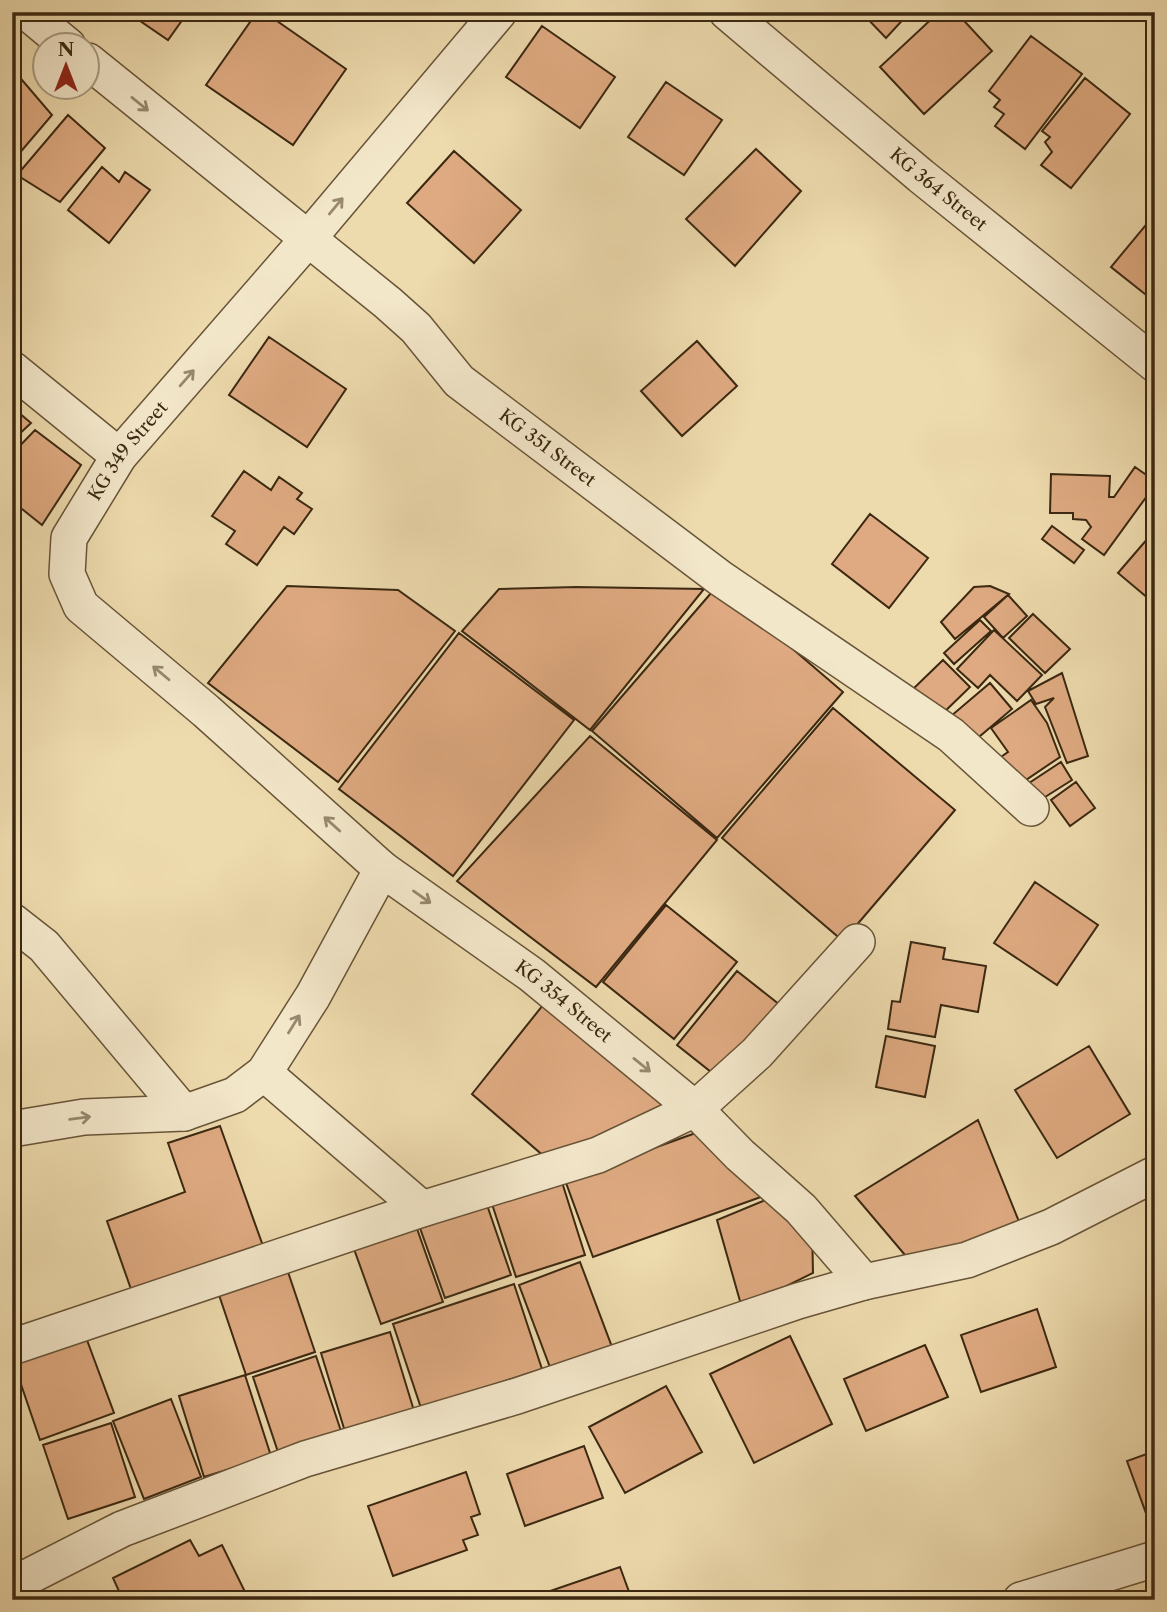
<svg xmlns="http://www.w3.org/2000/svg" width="1167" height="1612" viewBox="0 0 1167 1612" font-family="'Libre Caslon Text',serif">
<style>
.building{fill:#dfaa81;stroke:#3b2811;stroke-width:2}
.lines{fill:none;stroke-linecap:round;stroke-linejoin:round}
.street-casing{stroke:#685438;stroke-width:38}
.street{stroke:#f3e7ca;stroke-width:35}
.oneway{stroke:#97886e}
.labels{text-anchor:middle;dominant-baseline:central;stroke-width:6;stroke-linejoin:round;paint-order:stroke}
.street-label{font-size:18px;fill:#3b2811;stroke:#f3e7ca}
</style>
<rect width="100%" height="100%" fill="#eddaad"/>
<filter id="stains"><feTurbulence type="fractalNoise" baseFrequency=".00286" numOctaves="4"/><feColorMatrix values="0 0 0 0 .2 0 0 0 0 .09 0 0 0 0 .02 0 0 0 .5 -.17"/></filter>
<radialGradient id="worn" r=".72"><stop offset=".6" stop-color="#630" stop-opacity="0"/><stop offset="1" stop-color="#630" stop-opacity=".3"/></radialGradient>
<path class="building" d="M 127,12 L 188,12 L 168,40 Z
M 257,12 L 264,12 L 346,69 L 293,145 L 206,85 Z
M 861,12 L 910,12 L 886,38 Z
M 939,12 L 956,12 L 992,51 L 924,114 L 880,67 Z
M 542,26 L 615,77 L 580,128 L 506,77 Z
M 1031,36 L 1082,74 L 1025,149 L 995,126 L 1004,114 L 994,107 L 1000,100 L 989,91 Z
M 1085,78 L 1130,114 L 1071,188 L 1041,165 L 1052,152 L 1045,142 L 1050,137 L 1042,131 Z
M 22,80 L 52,115 L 12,162 L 12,90 Z
M 666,82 L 722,120 L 684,175 L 628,137 Z
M 68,115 L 105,148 L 60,202 L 17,175 Z
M 756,149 L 801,191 L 735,266 L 686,219 Z
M 454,151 L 521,210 L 474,263 L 407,203 Z
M 102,167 L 119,182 L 125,172 L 150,190 L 109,243 L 68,210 Z
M 1155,214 L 1155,302 L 1111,267 Z
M 269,337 L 346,389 L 307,447 L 229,395 Z
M 697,341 L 737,386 L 682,436 L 641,391 Z
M 12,407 L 31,423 L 12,441 Z
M 35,430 L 81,465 L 42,525 L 12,501 L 12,454 Z
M 1135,467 L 1155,481 L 1155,485 L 1104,555 L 1082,539 L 1091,527 L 1086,520 L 1073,519 L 1073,513 L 1050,513 L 1051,474 L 1110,476 L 1109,497 L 1114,497 Z
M 244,471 L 271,490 L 279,477 L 302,493 L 297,499 L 312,509 L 294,534 L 284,527 L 257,565 L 226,544 L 235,531 L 212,516 Z
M 870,514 L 928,558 L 889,608 L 832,564 Z
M 1052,526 L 1084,550 L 1074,563 L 1042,539 Z
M 1155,530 L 1155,604 L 1118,573 Z
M 718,585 L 843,692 L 717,838 L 592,731 Z
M 287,586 L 398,590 L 455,631 L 338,782 L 208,683 Z
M 990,586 L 1009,594 L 955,639 L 941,622 L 974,587 Z
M 576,587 L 704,589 L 590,730 L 462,631 L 499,589 Z
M 1008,595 L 1027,616 L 1003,638 L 984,617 Z
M 1033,614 L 1070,649 L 1045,673 L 1009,638 Z
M 980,620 L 991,631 L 954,664 L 944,653 Z
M 994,630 L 1042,675 L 1017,701 L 990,675 L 978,688 L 957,669 Z
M 459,633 L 574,720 L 453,876 L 339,789 Z
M 943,660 L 970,687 L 938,718 L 912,690 Z
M 1062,673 L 1088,756 L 1067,763 L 1045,707 L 1054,698 L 1036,704 L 1028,691 Z
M 990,683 L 1012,709 L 973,742 L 951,716 Z
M 1031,700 L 1047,723 L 1060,757 L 1017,786 L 998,759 L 1008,752 L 991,728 Z
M 833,708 L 955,810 L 843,941 L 722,838 Z
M 590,736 L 717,840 L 596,987 L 457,881 Z
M 1061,762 L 1072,780 L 1034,804 L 1023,787 Z
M 1076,782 L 1095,808 L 1070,826 L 1051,800 Z
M 1035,882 L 1098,925 L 1057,985 L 994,943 Z
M 666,905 L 737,962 L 674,1039 L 603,982 Z
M 911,942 L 945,948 L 943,959 L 986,966 L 978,1012 L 941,1005 L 935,1037 L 888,1029 L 892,1001 L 900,1002 Z
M 737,971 L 785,1009 L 725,1083 L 677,1045 Z
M 551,995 L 678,1107 L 546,1158 L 472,1094 Z
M 886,1036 L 935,1046 L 925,1097 L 876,1087 Z
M 1089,1046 L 1130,1114 L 1057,1158 L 1015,1090 Z
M 978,1120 L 1022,1229 L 916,1268 L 855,1196 Z
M 220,1126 L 263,1246 L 132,1292 L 107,1221 L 185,1192 L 168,1143 Z
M 704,1130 L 772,1193 L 593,1257 L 565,1180 Z
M 561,1179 L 585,1255 L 516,1277 L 491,1201 Z
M 775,1196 L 812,1225 L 813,1273 L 742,1308 L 717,1220 Z
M 487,1205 L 511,1275 L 445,1298 L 420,1228 Z
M 416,1226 L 443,1302 L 381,1324 L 354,1249 Z
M 580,1262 L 612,1347 L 551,1370 L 519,1285 Z
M 287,1269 L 315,1352 L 246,1375 L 218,1292 Z
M 514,1284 L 542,1369 L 421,1408 L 393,1324 Z
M 1037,1309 L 1056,1367 L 981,1392 L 961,1335 Z
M 84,1332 L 114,1413 L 40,1440 L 12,1358 Z
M 390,1332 L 415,1414 L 346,1435 L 321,1353 Z
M 790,1336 L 832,1424 L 754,1463 L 710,1374 Z
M 925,1345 L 948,1397 L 866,1431 L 844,1379 Z
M 316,1356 L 342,1434 L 279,1455 L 253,1377 Z
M 245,1375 L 271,1456 L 204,1477 L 179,1396 Z
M 666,1386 L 702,1452 L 625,1493 L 589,1427 Z
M 171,1399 L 201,1477 L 144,1499 L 113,1421 Z
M 111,1423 L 135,1497 L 68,1519 L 43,1445 Z
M 584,1446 L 603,1498 L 525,1526 L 507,1474 Z
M 1155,1451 L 1155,1525 L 1151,1527 L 1127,1461 Z
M 466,1472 L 480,1514 L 471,1517 L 478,1535 L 463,1540 L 467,1550 L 393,1576 L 368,1506 Z
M 190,1540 L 199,1556 L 222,1545 L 249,1600 L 123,1600 L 113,1578 Z
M 620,1567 L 632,1600 L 527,1599 Z
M 1150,1595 L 1151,1600 L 1123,1600 Z"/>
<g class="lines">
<g class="street-casing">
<g id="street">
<path d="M 27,12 L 68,46"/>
<path id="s1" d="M 727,12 L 921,176 L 1155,364"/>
<path id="s2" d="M 88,61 L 388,303 L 416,328 L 459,381 L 720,578 L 951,735 L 1031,808"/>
<path d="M 12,369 L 119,456"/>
<path id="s3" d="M 382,869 L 206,711 L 81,606 L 67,574 L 69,538 L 119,456 L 307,240 L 499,12"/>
<path d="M 12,921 L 44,946 L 184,1113"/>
<path d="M 264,1073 L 422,1209"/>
<path id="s4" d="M 12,1129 L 84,1117 L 184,1113 L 235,1095 L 264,1073 L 313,996 L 382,869 L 532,975 L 695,1109 L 740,1155 L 801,1209 L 864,1282"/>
<path d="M 12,1347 L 422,1209 L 598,1155 L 695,1109 L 757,1053 L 857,942"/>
<path d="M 12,1585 L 122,1529 L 305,1459 L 517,1396 L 798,1301 L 864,1282 L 967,1260 L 1051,1227 L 1155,1174"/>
<path d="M 1021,1600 L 1155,1559"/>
</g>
</g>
<use href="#street" class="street"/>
</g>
<defs><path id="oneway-shaft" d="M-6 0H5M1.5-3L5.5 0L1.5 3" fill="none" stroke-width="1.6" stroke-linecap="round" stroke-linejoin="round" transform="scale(1.75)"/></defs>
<g class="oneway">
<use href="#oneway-shaft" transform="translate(140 104) rotate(39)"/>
<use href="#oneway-shaft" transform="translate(336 206) rotate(-50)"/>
<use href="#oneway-shaft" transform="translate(187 378) rotate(-49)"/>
<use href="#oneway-shaft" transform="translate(161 673) rotate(-140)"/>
<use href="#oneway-shaft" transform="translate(332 824) rotate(-138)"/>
<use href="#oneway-shaft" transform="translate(422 897) rotate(35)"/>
<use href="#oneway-shaft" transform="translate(294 1024) rotate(-58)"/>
<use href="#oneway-shaft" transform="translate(642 1065) rotate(39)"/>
<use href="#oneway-shaft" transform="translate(80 1118) rotate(-7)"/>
</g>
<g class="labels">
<g class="street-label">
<text stroke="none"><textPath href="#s1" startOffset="276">KG 364 Street</textPath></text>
<text stroke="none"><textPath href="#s2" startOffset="602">KG 351 Street</textPath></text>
<text stroke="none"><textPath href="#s3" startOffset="576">KG 349 Street</textPath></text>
<text stroke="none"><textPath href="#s4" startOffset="724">KG 354 Street</textPath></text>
</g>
</g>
<rect width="1167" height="1612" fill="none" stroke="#eddaad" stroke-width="42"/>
<rect x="14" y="14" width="1139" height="1584" fill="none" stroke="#3b2811" stroke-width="3.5"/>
<rect x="21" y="21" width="1125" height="1570" fill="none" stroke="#3b2811" stroke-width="2"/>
<g transform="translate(66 66)"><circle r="33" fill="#f3e7ca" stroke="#a99b80" stroke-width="2"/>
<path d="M0-5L12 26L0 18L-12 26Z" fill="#8f2418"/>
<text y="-10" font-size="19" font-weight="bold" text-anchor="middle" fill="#3b2811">N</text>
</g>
<rect width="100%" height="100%" filter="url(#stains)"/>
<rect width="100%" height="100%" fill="url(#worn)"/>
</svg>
